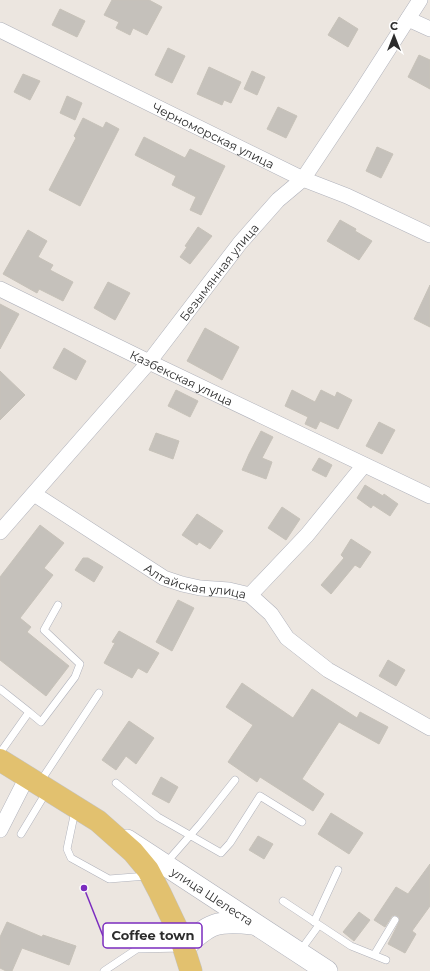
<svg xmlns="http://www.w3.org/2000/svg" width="430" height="971" viewBox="0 0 430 971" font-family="Montserrat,sans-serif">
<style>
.building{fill:#c5c1bb;stroke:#c7c2b9}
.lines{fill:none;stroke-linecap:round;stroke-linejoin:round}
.service-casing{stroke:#b0b2bb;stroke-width:8}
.minor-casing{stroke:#b0b2bb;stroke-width:16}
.secondary-casing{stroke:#b0b2bb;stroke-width:22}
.primary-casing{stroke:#c4c4c4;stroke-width:23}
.service{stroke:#fff;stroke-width:7}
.minor{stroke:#fff;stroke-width:15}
.secondary{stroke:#fff;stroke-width:21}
.primary{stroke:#e2c16f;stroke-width:22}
.labels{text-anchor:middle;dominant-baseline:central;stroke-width:4;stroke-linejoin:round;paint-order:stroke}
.street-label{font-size:12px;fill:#2c2c2c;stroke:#fff}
.leader{fill:none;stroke:#7b2cbf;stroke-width:1.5}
.callout-dot{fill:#7b2cbf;stroke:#fff;stroke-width:1.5}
.callout{fill:#fff;stroke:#7b2cbf;stroke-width:1.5}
.callout-label{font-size:13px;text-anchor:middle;font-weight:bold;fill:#2c2c2c}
</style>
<rect width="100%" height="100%" fill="#ece6e0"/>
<path class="building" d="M 112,0 L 149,0 L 162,7 L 147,35 L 133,28 L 130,35 L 116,28 L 119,22 L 104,15 Z
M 60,9 L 85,21 L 77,37 L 52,25 Z
M 339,17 L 358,29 L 348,47 L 328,35 Z
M 168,48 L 185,56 L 172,83 L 155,75 Z
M 419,55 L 430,60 L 430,89 L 408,77 Z
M 209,67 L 241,82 L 231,103 L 224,100 L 222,105 L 197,94 Z
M 252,71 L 265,77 L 257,95 L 244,89 Z
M 23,74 L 40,81 L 30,100 L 14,92 Z
M 67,96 L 82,103 L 75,120 L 60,113 Z
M 278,107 L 297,116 L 286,138 L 267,129 Z
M 83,118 L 103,128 L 106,122 L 119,129 L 80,206 L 49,190 L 76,138 L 74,136 Z
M 144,137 L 185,158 L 190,149 L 225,166 L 201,215 L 190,210 L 196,197 L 172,185 L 176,176 L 135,155 Z
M 377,147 L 393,154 L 381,178 L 366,171 Z
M 340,220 L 356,229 L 355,231 L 372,241 L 359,260 L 327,241 Z
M 198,227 L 212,236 L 190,264 L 180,257 L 187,247 L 185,246 Z
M 28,230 L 47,241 L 38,257 L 53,265 L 50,270 L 73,282 L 63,301 L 39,289 L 37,293 L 3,274 Z
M 108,282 L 130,293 L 115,320 L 94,308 Z
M 430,285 L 430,327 L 414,319 Z
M 0,304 L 19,314 L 0,349 Z
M 205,328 L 239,347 L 222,380 L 187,361 Z
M 64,348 L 86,361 L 76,380 L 53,368 Z
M 0,371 L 25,395 L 0,420 Z
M 176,390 L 198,401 L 190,417 L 168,406 Z
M 292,390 L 315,402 L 321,390 L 335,397 L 337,392 L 352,400 L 338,429 L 320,421 L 316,429 L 305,424 L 308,417 L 285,406 Z
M 379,422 L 395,430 L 382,454 L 366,446 Z
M 261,431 L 273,437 L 262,458 L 272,462 L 266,479 L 242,470 L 249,454 Z
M 156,433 L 179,441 L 173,459 L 149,450 Z
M 319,458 L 332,465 L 326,477 L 312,470 Z
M 365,485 L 383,496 L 384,494 L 398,504 L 390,516 L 373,505 L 371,508 L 357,498 Z
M 282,507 L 300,519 L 286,540 L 268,528 Z
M 197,514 L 223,531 L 210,549 L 199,542 L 197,545 L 182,535 Z
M 40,525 L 64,543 L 44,568 L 53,575 L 20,618 L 31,627 L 27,632 L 69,666 L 46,696 L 0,660 L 0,577 Z
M 351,539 L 371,552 L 360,568 L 355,565 L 331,594 L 321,585 L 344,558 L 341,555 Z
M 83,558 L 88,558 L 103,567 L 94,582 L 75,570 Z
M 178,600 L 194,608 L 172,651 L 156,642 Z
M 119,631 L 159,653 L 147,673 L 138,668 L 132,678 L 104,663 L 115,643 L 112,642 Z
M 388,660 L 405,670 L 396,686 L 379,676 Z
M 242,683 L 293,718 L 312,689 L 357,718 L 360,712 L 388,727 L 379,744 L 339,722 L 302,779 L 324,794 L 313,811 L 260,777 L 257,782 L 228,762 L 253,725 L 226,707 Z
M 129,721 L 154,738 L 136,764 L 126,756 L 116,770 L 102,760 Z
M 161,777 L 178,787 L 169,803 L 152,794 Z
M 331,813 L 363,833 L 349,854 L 318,834 Z
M 258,836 L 273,844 L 264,859 L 249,850 Z
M 430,864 L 430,906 L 412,931 L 416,934 L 405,953 L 388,944 L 399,922 L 399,917 L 395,915 L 392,916 L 385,927 L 374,920 L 396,887 L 408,894 Z
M 359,912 L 370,920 L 354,941 L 343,932 Z
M 7,922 L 42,937 L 43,935 L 76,946 L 69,965 L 22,948 L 12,971 L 6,971 L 0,968 L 0,937 Z"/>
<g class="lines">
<g class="service-casing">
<path id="service" d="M 0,689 L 29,712 L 0,753
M 29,712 L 41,722 L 75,677 L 80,664 L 44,630 L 58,605
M 40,782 L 99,693
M 116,783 L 158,817 L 221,853 L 230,843 L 260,796 L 302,822
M 75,811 L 67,849 L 71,858 L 109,879 L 147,876
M 21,834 L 47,791
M 166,863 L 201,823 L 235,780
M 283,901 L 351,946 L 386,960
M 314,922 L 338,870
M 300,951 L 319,925
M 374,955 L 395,920
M 104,971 L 137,949 L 182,948"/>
</g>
<g class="minor-casing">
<g id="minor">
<path d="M 408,19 L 430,29"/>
<path id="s1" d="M 0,30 L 303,179 L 347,196 L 430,235"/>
<path id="s2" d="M 0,289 L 149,362 L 430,496"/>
<path id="s3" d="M 34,494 L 164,578 L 182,584 L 200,588 L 229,590 L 250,595 L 271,614 L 287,638 L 328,670 L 430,728"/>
<path id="s4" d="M 0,532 L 149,362 L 240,243 L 278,200 L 303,179 L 359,95 L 420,0"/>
<path d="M 250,595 L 307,535 L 364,465"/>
<path d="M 0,830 L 27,777"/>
</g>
</g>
<g class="secondary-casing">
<g id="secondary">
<path id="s5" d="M 127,840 L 327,971"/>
<path d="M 184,948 C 209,923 217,920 253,924"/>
</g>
</g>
<g class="primary-casing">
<path id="primary" d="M 0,760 L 98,821 L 133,852 L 148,870 L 160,893 L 179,933 L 191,971"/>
</g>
<use href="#service" class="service"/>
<use href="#minor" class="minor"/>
<use href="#secondary" class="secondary"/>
<use href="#primary" class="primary"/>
</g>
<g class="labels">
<g class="street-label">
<text stroke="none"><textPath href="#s1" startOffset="238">Черноморская улица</textPath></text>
<text stroke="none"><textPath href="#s4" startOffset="340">Безымянная улица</textPath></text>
<text stroke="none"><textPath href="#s2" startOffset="202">Казбекская улица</textPath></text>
<text stroke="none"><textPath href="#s3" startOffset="186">Алтайская улица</textPath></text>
<text stroke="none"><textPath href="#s5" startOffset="102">улица Шелеста</textPath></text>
</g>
</g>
<path class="leader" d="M84 888L103 936"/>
<circle class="callout-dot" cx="84" cy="888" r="4"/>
<rect class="callout" x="103" y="923" width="99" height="25" rx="4"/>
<g class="callout-label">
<text x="153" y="940">Coffee town</text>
</g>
<g transform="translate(394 36)" stroke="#ffffff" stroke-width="3" paint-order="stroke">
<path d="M0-3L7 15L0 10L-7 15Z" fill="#2c2c2c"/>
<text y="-6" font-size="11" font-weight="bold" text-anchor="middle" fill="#2c2c2c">С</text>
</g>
</svg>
